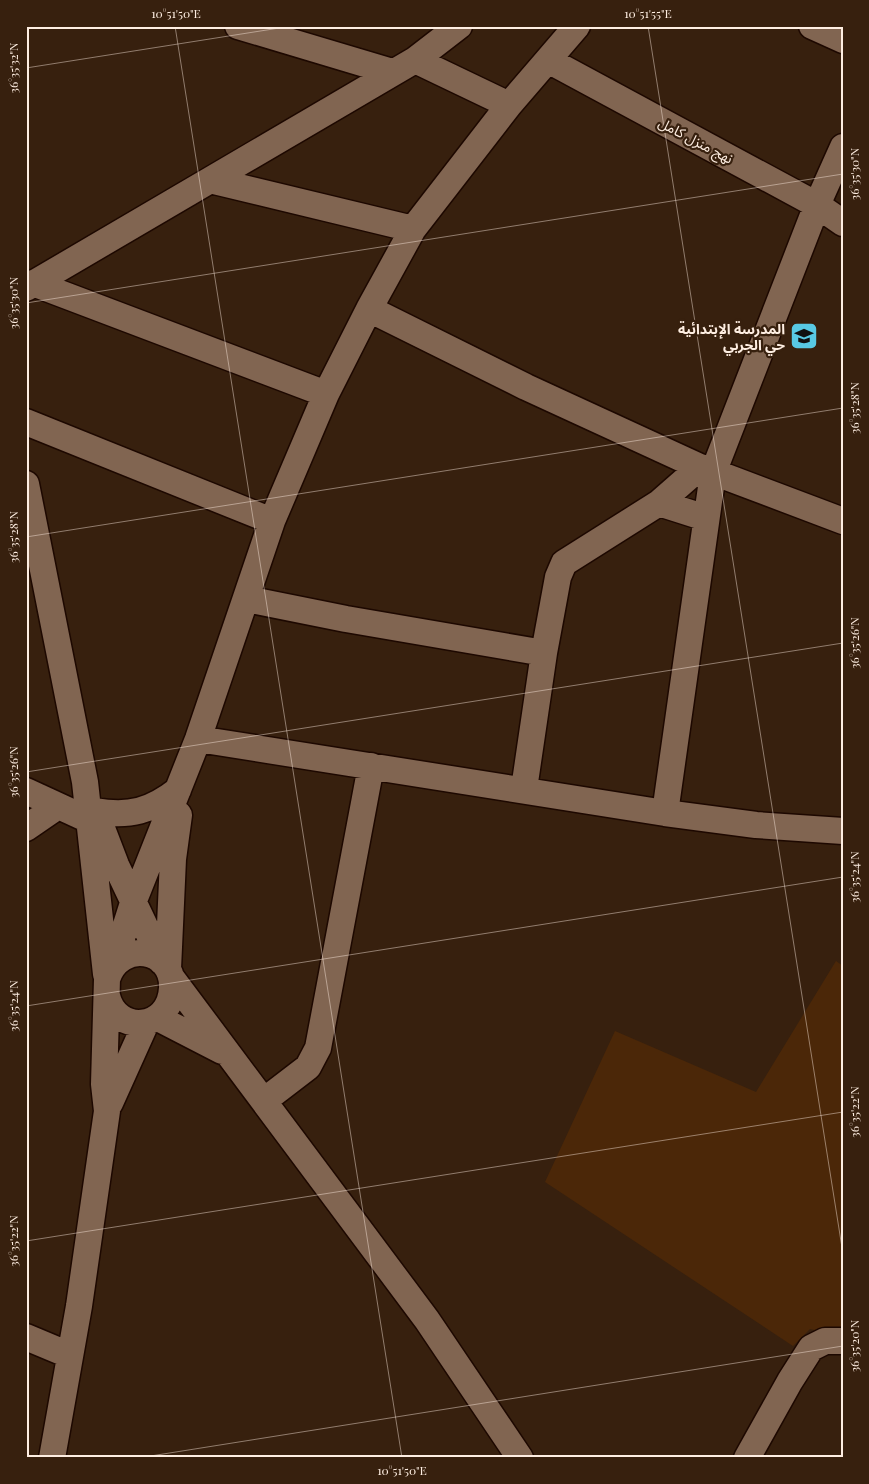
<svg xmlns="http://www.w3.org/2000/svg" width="869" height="1484" viewBox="0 0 869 1484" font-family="'Playfair Display','Noto Sans Arabic',serif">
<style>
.green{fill:#4b2708}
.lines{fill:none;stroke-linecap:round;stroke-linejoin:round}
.minor-casing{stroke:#1d0800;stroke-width:29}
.minor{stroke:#816551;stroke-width:26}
.ticks{fill:none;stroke:#feeee2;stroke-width:1;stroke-opacity:0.45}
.labels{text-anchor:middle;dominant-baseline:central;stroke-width:4.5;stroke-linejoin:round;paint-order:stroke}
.street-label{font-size:14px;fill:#feeee2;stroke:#37200e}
.poi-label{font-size:14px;font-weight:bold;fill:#feeee2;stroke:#37200e;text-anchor:end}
.neatline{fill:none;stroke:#feeee2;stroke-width:2}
.ticks-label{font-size:12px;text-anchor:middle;fill:#feeee2}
</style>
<rect width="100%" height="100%" fill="#37200e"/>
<path class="green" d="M 836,961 L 843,966 L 843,1336 L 810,1329 L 793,1346 L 545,1182 L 615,1031 L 756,1092 Z"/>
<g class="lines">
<g class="minor-casing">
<path id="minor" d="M 238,26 L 392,72
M 812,26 L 843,40
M 415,60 L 509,105
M 548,60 L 817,205 L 843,223
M 210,180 L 413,229
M 33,283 L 326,394
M 26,288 L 415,60 L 459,26
M 369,309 L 526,387 L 700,467 L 843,521
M 26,422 L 272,521
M 26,484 L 85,782 L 106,974
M 659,503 L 706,518
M 246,599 L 346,619 L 544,653
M 198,739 L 665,813 L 756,825 L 843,831
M 524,789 L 544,653 L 558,577 L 564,563 L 659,503 L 700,467
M 26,791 L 89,820 L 100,822
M 95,811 C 130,817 151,811 178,790
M 665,813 L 713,473 L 817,205 L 843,147
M 98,818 L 116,865 L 162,962
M 26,828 L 58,806
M 114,963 L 133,903 L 198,739 L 272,521 L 326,394 L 369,309 L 413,229 L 509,105 L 577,26
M 168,969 L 173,859 L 179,815
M 171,977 L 427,1320 L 520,1458
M 158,1018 L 222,1051
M 265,1100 L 308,1067 L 318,1048 L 371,766
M 110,1103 L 146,1023
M 26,1337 L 69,1355
M 52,1458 L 79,1306 L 107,1111 L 104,1084 L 107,979 C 120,939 174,948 172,988 C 170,1031 116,1035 107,996
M 747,1458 L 790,1381 L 811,1348 L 825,1341 L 843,1341"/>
</g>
<use href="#minor" class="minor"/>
</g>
<path class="ticks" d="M 175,26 L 402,1458M 648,26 L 843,1254M 26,68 L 292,26M 26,303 L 843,174M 26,537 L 843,408M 26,772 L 843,643M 26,1006 L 843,877M 26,1241 L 843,1112M 138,1458 L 843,1346"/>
<defs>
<g id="school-square" transform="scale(1.4375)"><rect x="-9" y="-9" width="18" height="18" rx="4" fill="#58c9e4" stroke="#37200e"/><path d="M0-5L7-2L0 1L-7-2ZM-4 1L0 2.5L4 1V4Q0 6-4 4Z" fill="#111"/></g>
</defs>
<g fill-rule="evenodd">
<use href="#school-square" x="804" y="336"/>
</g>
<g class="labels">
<g class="street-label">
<text transform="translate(696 140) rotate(28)">نهج منزل كامل</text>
</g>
<g class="poi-label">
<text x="785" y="328">المدرسة الإبتدائية<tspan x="785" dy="16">حي الجربي</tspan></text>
</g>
</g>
<rect width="869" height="1484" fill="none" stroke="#37200e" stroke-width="55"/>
<rect x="28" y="28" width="814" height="1428" class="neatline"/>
<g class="ticks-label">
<text x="176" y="18">10°51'50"E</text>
<text x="648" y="18">10°51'55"E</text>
<text transform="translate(14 68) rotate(-90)" y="4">36°35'32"N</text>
<text transform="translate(855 174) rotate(-90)" y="4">36°35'30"N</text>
<text transform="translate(14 303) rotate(-90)" y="4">36°35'30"N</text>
<text transform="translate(855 408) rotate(-90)" y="4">36°35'28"N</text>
<text transform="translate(14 537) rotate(-90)" y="4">36°35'28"N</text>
<text transform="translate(855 643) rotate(-90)" y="4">36°35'26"N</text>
<text transform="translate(14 772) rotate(-90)" y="4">36°35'26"N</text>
<text transform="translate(855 877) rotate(-90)" y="4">36°35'24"N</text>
<text transform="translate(14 1006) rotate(-90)" y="4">36°35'24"N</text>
<text transform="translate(855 1112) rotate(-90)" y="4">36°35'22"N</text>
<text transform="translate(14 1241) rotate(-90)" y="4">36°35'22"N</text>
<text transform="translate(855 1346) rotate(-90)" y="4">36°35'20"N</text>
<text x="402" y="1475">10°51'50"E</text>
</g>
</svg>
